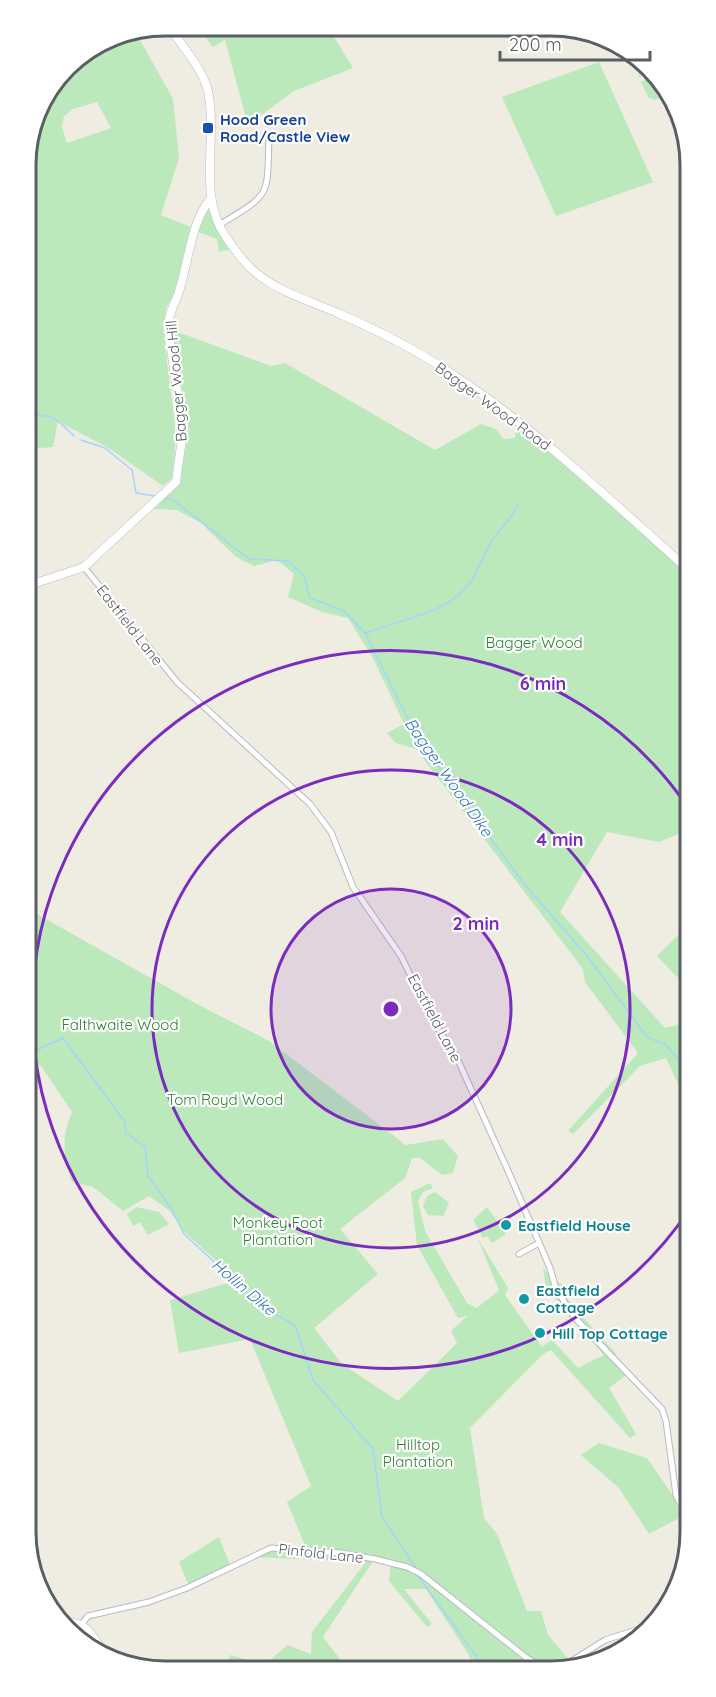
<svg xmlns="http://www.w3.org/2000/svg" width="716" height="1697" viewBox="0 0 716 1697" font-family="Quicksand,sans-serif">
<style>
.green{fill:#bbe9bc;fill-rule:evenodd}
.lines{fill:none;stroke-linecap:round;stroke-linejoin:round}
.stream{stroke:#a2d5ff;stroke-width:1.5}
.street-casing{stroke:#b7bac0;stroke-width:7}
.secondary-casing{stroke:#b8bcc2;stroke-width:9}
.street{stroke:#fff;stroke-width:5}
.secondary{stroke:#fff;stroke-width:8}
.ring{fill:none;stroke:#7b2cbf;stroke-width:3}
.transit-dot{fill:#1a4fb4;stroke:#fff;stroke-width:2}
.culture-dot{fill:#0f9aa8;stroke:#fff;stroke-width:2}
.labels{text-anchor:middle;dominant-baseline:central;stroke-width:4.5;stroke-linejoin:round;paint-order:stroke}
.transit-label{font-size:15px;font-weight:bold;fill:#164399;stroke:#fff;text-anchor:start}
.street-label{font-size:15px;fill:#5a5f64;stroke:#fff}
.park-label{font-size:15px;fill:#2b8330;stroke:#fff}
.culture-label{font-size:15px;font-weight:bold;fill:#0d838f;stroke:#fff;text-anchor:start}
.water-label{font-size:16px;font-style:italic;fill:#3474bc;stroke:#fff}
.rim{fill:none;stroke:#5a5f64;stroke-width:3}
.centre{fill:#7b2cbf;stroke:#fff;stroke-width:3}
.ring-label{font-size:18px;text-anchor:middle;font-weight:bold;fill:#7b2cbf;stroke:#fff;stroke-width:4.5;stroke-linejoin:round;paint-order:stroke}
</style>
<rect width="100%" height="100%" fill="#efece2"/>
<path class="green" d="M 173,26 L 328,27 L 353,68 L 294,91 L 248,125 L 225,40 L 213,47 L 201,32 L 198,33 L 195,29 L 181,38 Z
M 135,31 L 173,99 L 179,158 L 161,215 L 193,228 L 176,290 L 166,308 L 163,329 L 175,424 L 175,451 L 172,478 L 163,486 L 110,449 L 58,421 L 53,447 L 27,449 L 26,155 L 40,103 L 73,60 L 112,36 ZM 97,102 L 111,128 L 67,143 L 62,127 L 64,116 L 73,109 Z
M 638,60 L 649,66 L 666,95 L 655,100 L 649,98 L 641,82 L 645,80 L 644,76 L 639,77 Z
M 599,62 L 653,182 L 556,216 L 502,97 Z
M 209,207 L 210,208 L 232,249 L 219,252 L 217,239 L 198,232 Z
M 172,330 L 271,366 L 285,363 L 435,450 L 481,424 L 496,429 L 503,439 L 515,438 L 516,428 L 539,442 L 678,565 L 687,590 L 688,769 L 685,772 L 688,774 L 688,830 L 659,842 L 607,832 L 560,912 L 665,1028 L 689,1022 L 689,1108 L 666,1058 L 640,1066 L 573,1134 L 568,1131 L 638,1053 L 585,982 L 583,969 L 416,749 L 396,743 L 387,733 L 404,724 L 373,658 L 348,618 L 322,612 L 288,597 L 294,574 L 277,560 L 254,566 L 236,557 L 201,523 L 177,510 L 154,509 L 179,483 L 189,431 Z
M 28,909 L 195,1003 L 269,1041 L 406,1145 L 443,1139 L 458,1156 L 453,1173 L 442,1175 L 420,1158 L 412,1158 L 405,1178 L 340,1229 L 378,1274 L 314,1328 L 342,1364 L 398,1401 L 457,1343 L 451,1331 L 467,1316 L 458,1318 L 417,1245 L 411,1192 L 430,1183 L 433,1188 L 423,1192 L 418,1201 L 425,1231 L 467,1303 L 477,1308 L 499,1290 L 477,1237 L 508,1288 L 505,1295 L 542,1347 L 552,1340 L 578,1368 L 604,1355 L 546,1288 L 543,1267 L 553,1280 L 570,1288 L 567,1299 L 617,1355 L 610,1357 L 626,1375 L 609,1388 L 636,1434 L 630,1438 L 551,1350 L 543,1354 L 470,1428 L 484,1518 L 497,1534 L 527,1611 L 541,1611 L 548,1635 L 575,1667 L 471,1667 L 469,1655 L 426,1589 L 404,1589 L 432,1624 L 427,1627 L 389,1581 L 391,1559 L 306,1548 L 287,1502 L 311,1486 L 250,1339 L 179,1353 L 170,1300 L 238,1280 L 183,1231 L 170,1211 L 149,1196 L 123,1211 L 93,1187 L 72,1182 C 63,1157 61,1137 72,1112 L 41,1066 L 29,1061 Z
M 688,925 L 689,988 L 688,988 L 657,956 Z
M 435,1192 L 449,1203 L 443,1216 L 428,1215 L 423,1206 L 427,1196 Z
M 137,1207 L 159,1212 L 169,1224 L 148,1235 L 140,1222 L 133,1226 L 127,1214 Z
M 487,1207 L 506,1234 L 492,1243 L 487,1236 L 483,1238 L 473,1220 Z
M 599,1443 L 647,1458 L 673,1496 L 681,1517 L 649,1534 L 619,1488 L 581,1455 Z
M 219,1537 L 230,1565 L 188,1584 L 179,1562 Z
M 271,1550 L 342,1555 L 373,1561 L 323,1637 L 340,1659 L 333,1668 L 227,1667 L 230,1655 L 265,1665 L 287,1645 L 311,1654 L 312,1632 L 366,1562 L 256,1557 Z"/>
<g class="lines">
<path class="stream" d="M 27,415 C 53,414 56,418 74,436
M 81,440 L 105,448 L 132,470 L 136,493 L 155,496
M 163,498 L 172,499 L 249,559 L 288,561 L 304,576 L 310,598 L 344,611 L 365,633 L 414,731 L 455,790 L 525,885 L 588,957 L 647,1037 L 666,1045 L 689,1071
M 366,633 C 401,619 450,614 472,580 C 479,568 484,554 491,542 C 499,529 511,520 518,505
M 29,1041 L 37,1050 L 63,1038 L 125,1122 L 126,1133 L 145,1147 L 148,1176 L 171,1208 L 184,1234 L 265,1309 L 295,1325 L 313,1380 L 373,1449 L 382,1517 L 418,1571
M 418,1576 L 484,1667"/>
<g class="street-casing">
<path id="street" d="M 219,225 C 272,193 267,198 269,137
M 84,567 L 177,682 L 310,804 L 331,832 L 353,887 L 401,956 L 430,1016 L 457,1058 L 509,1173 L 550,1268 L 556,1289 L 574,1317 L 662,1409 L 666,1421 L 676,1495 L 690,1524
M 519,1254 L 539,1243
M 81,1625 L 88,1616 L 149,1602 L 187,1588 L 271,1548 L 341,1553 L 375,1559 L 407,1567 L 421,1574 L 528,1659 L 544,1667
M 562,1667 L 605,1640 L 649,1626"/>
</g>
<g class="secondary-casing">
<path id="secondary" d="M 169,26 C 182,47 202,67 208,91 C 218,139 197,196 226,237 C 234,249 244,263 255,272 C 278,292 313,302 340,314 C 379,331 417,350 452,374 C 535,428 608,498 682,564 L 687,578
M 27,586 L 84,567 L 176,482 L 183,431 L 168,328 C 168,312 176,303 180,288 C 189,259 191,222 211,198
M 64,1623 C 84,1619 94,1636 102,1651"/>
</g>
<use href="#street" class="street"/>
<use href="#secondary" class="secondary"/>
</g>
<circle cx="391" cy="1009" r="120" fill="#7b2cbf" fill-opacity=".12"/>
<g class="ring">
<circle cx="391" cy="1009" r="120"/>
<circle cx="391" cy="1009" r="239"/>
<path d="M689 1210A359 359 0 1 1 687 806"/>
</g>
<rect class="transit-dot" x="202" y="122" width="12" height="12" rx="3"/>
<g class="culture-dot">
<circle cx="506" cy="1225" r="6"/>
<circle cx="524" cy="1299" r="6"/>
<circle cx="540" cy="1333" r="6"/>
</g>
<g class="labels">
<g class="transit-label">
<text x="220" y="119">Hood Green<tspan x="220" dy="17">Road/Castle View</tspan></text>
</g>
<g class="street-label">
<text transform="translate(176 381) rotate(-95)">Bagger Wood Hill</text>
<text transform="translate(493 406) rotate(36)">Bagger Wood Road</text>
<text transform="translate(130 625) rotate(52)">Eastfield Lane</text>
<text transform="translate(435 1018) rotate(62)">Eastfield Lane</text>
<text transform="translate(321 1553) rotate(6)">Pinfold Lane</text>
</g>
<g class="park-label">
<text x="534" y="642">Bagger Wood</text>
<text x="120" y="1024">Falthwaite Wood</text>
<text x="225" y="1099">Tom Royd Wood</text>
<text x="278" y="1222">Monkey Foot<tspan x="278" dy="17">Plantation</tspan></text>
<text x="418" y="1444">Hilltop<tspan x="418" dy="17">Plantation</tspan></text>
</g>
<g class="culture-label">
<text x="518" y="1225">Eastfield House</text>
<text x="536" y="1290">Eastfield<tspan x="536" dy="17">Cottage</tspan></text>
<text x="552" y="1333">Hill Top Cottage</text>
</g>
<g class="water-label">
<text transform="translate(449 777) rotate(55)">Bagger Wood Dike</text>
<text transform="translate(244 1287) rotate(40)">Hollin Dike</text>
</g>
</g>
<path d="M0 0H716V1697H0ZM165 36H551A129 129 0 0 1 680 165V1532A129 129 0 0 1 551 1661H165A129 129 0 0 1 36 1532V165A129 129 0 0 1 165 36Z" fill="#fff" fill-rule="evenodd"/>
<path class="rim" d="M165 36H551A129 129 0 0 1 680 165V1532A129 129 0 0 1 551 1661H165A129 129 0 0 1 36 1532V165A129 129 0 0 1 165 36Z"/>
<circle cx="391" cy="1009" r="9" class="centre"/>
<g class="ring-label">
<text x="543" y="690">6 min</text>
<text x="560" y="846">4 min</text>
<text x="476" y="930">2 min</text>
</g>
<path d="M500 51v9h150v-9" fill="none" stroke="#5a5f64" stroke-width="3"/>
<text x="509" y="51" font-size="18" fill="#5a5f64" stroke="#ffffff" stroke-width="4.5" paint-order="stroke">200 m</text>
</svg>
